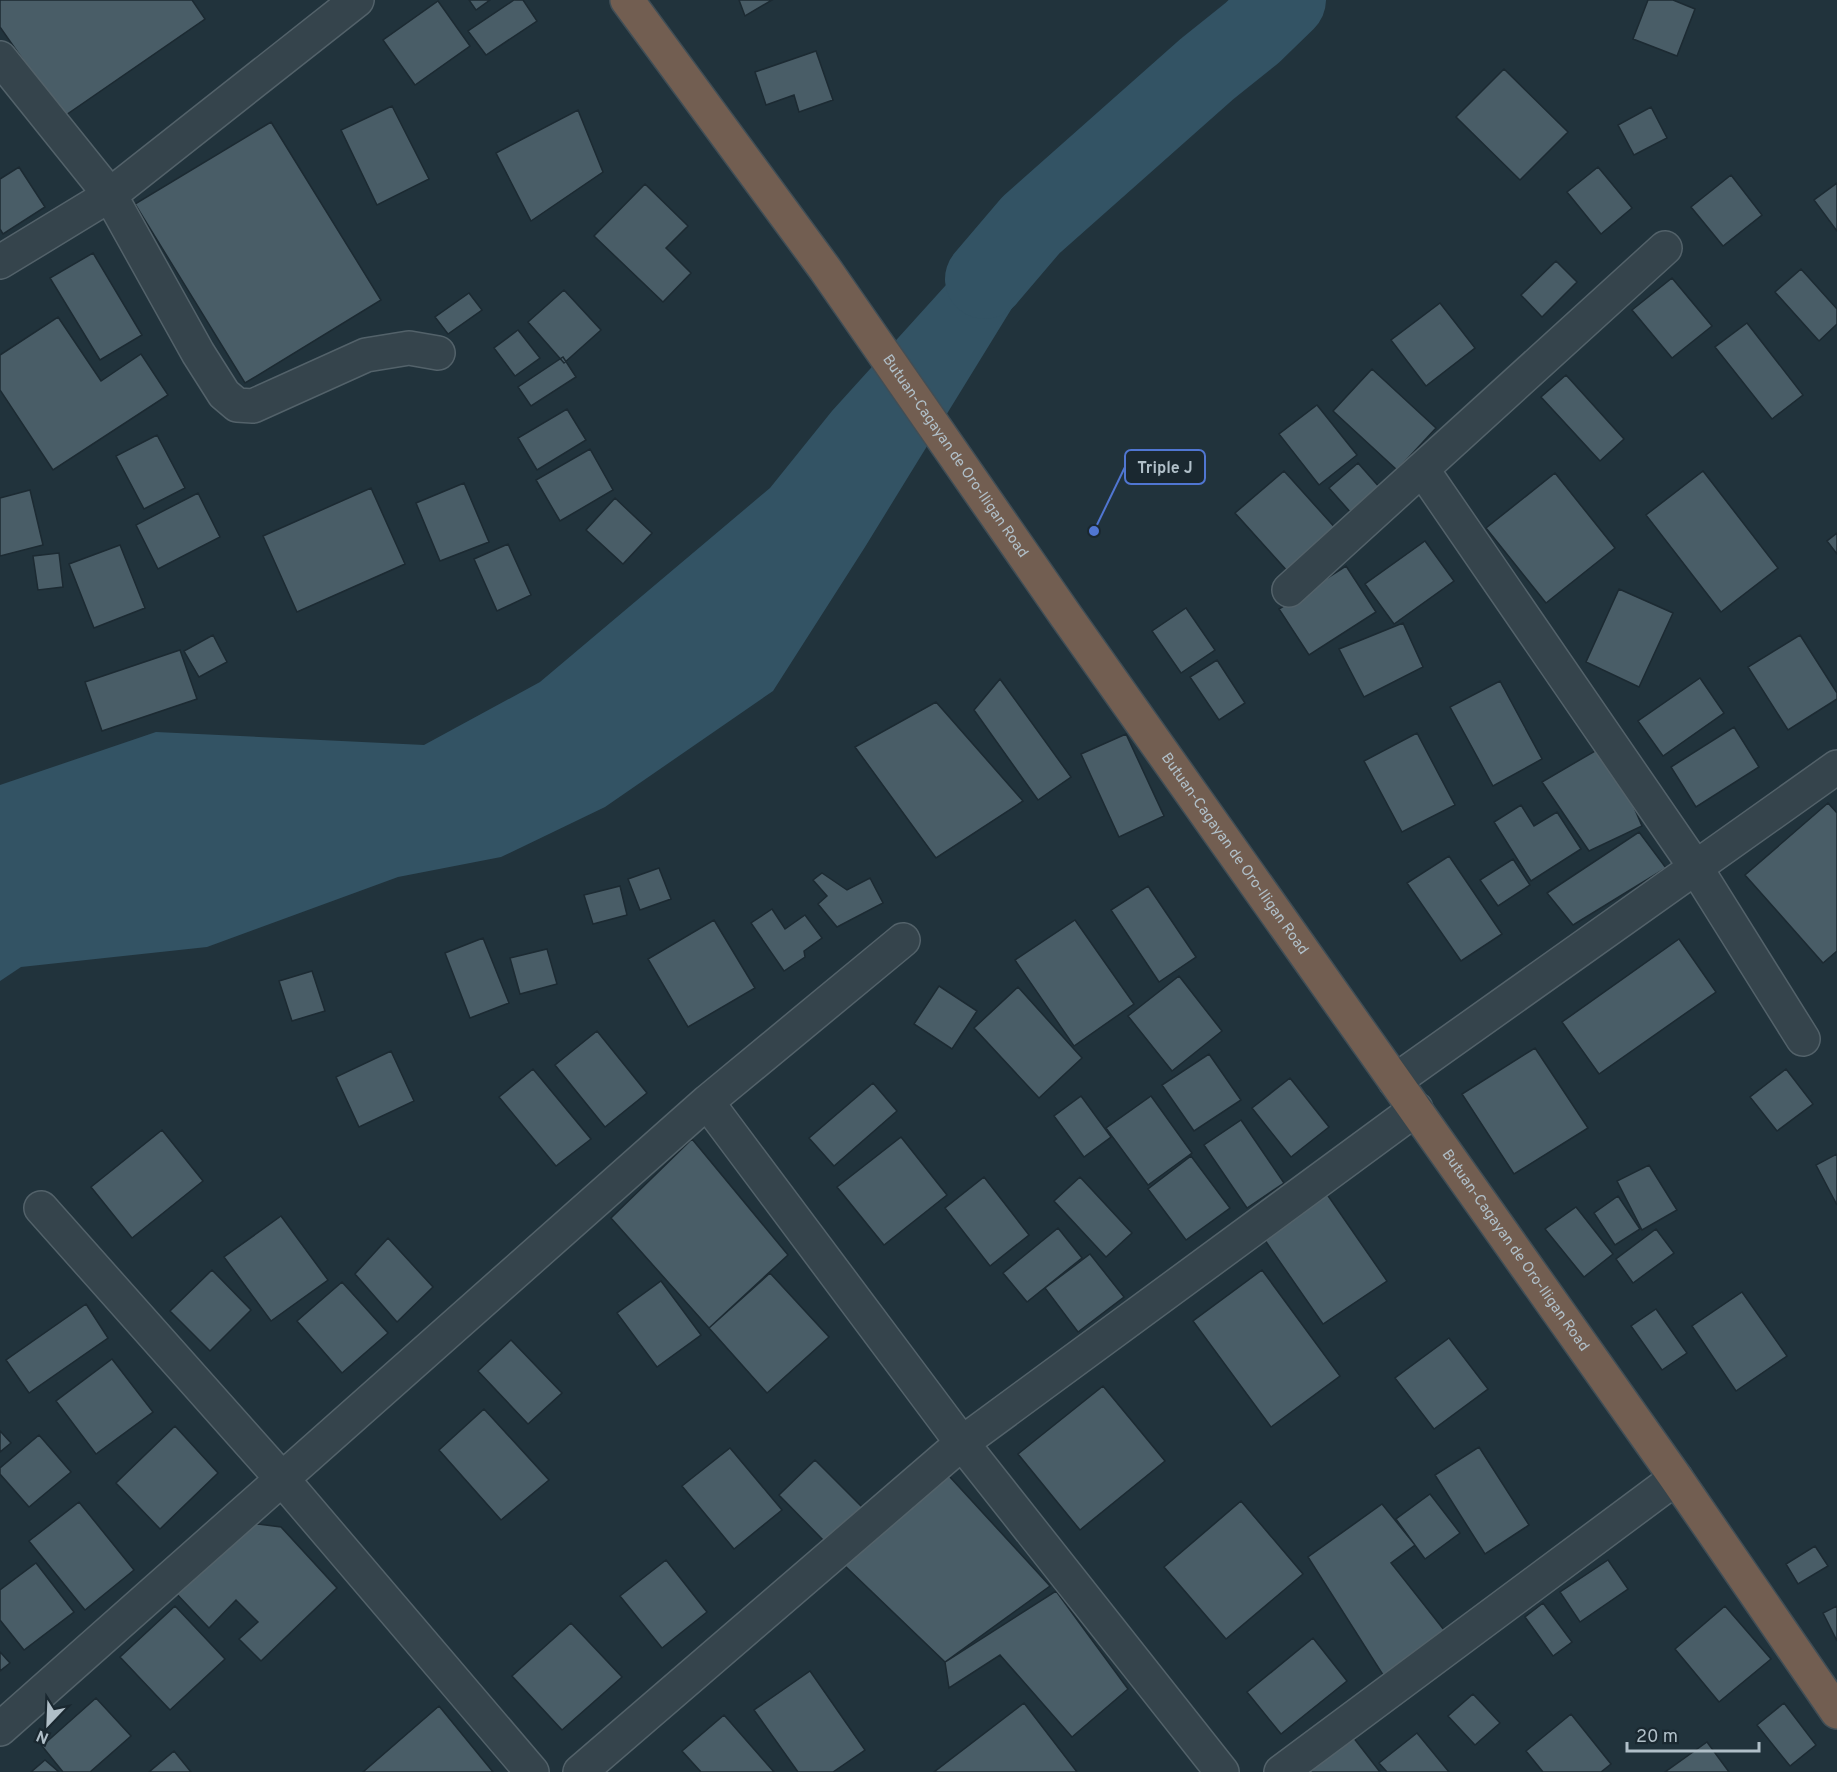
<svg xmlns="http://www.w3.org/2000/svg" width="1837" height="1772" viewBox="0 0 1837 1772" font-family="Overpass,sans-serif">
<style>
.water{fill:#335364}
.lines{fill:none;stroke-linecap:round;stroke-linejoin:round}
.river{stroke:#335364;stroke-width:80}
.building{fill:#495d67;stroke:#1c2a32;stroke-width:1.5}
.minor-casing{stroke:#53626a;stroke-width:36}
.highway-casing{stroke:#404e56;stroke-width:36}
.minor{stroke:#35444c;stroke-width:33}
.highway{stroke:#725e51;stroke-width:33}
.labels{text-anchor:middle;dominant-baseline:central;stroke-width:6;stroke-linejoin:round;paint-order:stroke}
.street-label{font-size:15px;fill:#b0bfc8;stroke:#1a2830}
.leader{fill:none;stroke:#5076d2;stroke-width:2}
.callout-dot{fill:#5076d2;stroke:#1a2830;stroke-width:2}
.callout{fill:#1a2830;stroke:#5076d2;stroke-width:2}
.callout-label{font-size:16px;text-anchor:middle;font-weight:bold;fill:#b0bfc8}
</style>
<rect width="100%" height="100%" fill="#21333c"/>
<path class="water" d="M 1089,127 L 1031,277 L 865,547 L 773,691 L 605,807 L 501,857 L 398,877 L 207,947 L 21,967 L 0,981 L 0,785 L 156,732 L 424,745 L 540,682 L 770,488 L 832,411 Z"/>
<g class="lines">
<path class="river" d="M 985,279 L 1031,225 L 1207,69 L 1252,33 L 1286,0"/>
</g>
<path class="building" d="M 0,0 L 192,0 L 205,19 L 63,117 L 0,27 Z
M 469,0 L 490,0 L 476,10 Z
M 514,0 L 523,0 L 537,21 L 486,55 L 468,31 Z
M 739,0 L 772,0 L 745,16 Z
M 1648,0 L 1673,0 L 1695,9 L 1677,56 L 1633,39 Z
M 438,1 L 470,46 L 415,85 L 383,40 Z
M 816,51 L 833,100 L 799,112 L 794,95 L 766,105 L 755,72 Z
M 1504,69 L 1568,132 L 1520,180 L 1456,117 Z
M 392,106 L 429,179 L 377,205 L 341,130 Z
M 1651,107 L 1667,138 L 1634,155 L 1618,125 Z
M 578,110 L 603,172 L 531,221 L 496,153 Z
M 271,122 L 381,300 L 245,383 L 135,204 Z
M 19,167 L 45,207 L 3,234 L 0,229 L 0,179 Z
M 1598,167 L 1632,208 L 1601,234 L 1567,192 Z
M 1731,175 L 1762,215 L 1723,246 L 1691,207 Z
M 1837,183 L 1837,231 L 1814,200 Z
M 645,184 L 688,226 L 666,248 L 691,273 L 663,302 L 594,236 Z
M 93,253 L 142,335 L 100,360 L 50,278 Z
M 1556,261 L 1577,282 L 1542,317 L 1521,295 Z
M 1801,269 L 1837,309 L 1837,324 L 1819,341 L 1775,292 Z
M 1672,278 L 1712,326 L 1672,358 L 1632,310 Z
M 564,290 L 601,330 L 564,363 L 528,322 Z
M 469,293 L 482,310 L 448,334 L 435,317 Z
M 1440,303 L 1475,348 L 1426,386 L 1391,340 Z
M 58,317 L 101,381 L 141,354 L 168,395 L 53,470 L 0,390 L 0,355 Z
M 1747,323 L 1803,395 L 1772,419 L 1715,347 Z
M 518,330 L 540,358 L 515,376 L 494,348 Z
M 563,357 L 576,377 L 531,406 L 518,387 Z
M 1372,369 L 1436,428 L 1397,470 L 1333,411 Z
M 1566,375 L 1624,439 L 1600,461 L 1541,397 Z
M 1317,405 L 1357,455 L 1319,485 L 1279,434 Z
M 567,409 L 586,440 L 537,470 L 518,438 Z
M 157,435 L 185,488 L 144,509 L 116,456 Z
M 590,449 L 613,490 L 560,521 L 536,480 Z
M 1358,463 L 1381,489 L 1352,514 L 1329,488 Z
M 1284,471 L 1338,531 L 1289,573 L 1235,513 Z
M 1703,471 L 1778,568 L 1721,612 L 1646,515 Z
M 1555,473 L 1615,548 L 1546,603 L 1486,528 Z
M 464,483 L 489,542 L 440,561 L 416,503 Z
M 371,488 L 405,564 L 297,612 L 263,536 Z
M 30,490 L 43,545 L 0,556 L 0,498 Z
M 198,493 L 220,537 L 158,569 L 136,525 Z
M 615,498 L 652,533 L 623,564 L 586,530 Z
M 1837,533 L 1837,554 L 1827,541 Z
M 1425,541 L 1454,581 L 1394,624 L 1365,584 Z
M 508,544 L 531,595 L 497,611 L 474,559 Z
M 120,545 L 145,608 L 94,628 L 69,564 Z
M 59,553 L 63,587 L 38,590 L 33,556 Z
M 1346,566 L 1376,612 L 1309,655 L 1279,609 Z
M 1619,589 L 1673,613 L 1639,687 L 1586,662 Z
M 1186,608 L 1215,650 L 1181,673 L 1152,631 Z
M 1403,623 L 1423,667 L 1364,697 L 1339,649 Z
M 213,635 L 227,662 L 199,677 L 184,651 Z
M 1800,635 L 1837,693 L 1837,699 L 1788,730 L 1748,667 Z
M 180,650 L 197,699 L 102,731 L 85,682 Z
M 1217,660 L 1245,703 L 1219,720 L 1190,677 Z
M 1700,678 L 1724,713 L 1663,756 L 1638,721 Z
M 1000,679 L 1071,777 L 1038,800 L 974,710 Z
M 1500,681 L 1542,759 L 1493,786 L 1450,707 Z
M 936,702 L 1023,801 L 936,858 L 855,747 Z
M 1734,727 L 1759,767 L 1696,807 L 1671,767 Z
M 1417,733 L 1455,805 L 1402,832 L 1364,761 Z
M 1126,734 L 1164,816 L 1119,837 L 1081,754 Z
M 1607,744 L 1642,826 L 1589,851 L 1542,782 Z
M 1828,803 L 1837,813 L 1837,951 L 1823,963 L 1745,875 Z
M 1521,805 L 1534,826 L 1557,812 L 1581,849 L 1531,881 L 1494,822 Z
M 1639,832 L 1666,868 L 1573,925 L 1547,893 Z
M 1449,856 L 1502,934 L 1461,961 L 1407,883 Z
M 1513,859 L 1530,885 L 1498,906 L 1480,880 Z
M 659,868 L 671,899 L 640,910 L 628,879 Z
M 822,873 L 847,890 L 870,878 L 883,903 L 837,927 L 818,904 L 827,896 L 813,880 Z
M 620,886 L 627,915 L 593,924 L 584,895 Z
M 1148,886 L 1196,957 L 1159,982 L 1111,910 Z
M 772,909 L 785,929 L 805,915 L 822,938 L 804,951 L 805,957 L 784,971 L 751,923 Z
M 714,920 L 755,988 L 688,1027 L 648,959 Z
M 1075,920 L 1134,1004 L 1074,1046 L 1015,960 Z
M 483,938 L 509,1003 L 470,1018 L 445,953 Z
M 1679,939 L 1716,992 L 1599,1074 L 1562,1022 Z
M 547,949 L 557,984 L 520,994 L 510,958 Z
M 312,971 L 325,1011 L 292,1021 L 279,981 Z
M 1179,976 L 1222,1031 L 1172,1071 L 1128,1016 Z
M 939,986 L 977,1011 L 952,1049 L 914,1024 Z
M 1018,987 L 1082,1058 L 1039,1098 L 974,1028 Z
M 597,1031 L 647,1093 L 605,1127 L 555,1065 Z
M 1535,1048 L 1588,1128 L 1514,1174 L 1462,1094 Z
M 391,1051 L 414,1101 L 359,1127 L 336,1077 Z
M 1209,1054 L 1241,1100 L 1194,1131 L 1162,1085 Z
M 533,1069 L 591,1139 L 556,1166 L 499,1097 Z
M 1786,1069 L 1813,1104 L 1777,1131 L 1750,1097 Z
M 1290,1078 L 1329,1127 L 1291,1157 L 1252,1108 Z
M 873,1083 L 897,1111 L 834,1166 L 809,1138 Z
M 1081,1096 L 1111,1137 L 1084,1157 L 1054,1116 Z
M 1151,1096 L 1192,1153 L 1148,1185 L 1106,1128 Z
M 1241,1120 L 1284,1183 L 1247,1208 L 1204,1145 Z
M 162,1130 L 203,1181 L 132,1238 L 91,1187 Z
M 901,1137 L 947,1195 L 884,1245 L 837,1187 Z
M 692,1139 L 788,1255 L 709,1328 L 611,1218 Z
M 1837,1154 L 1837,1205 L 1816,1165 Z
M 1191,1156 L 1230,1208 L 1186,1240 L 1148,1189 Z
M 1649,1165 L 1677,1210 L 1642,1230 L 1617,1181 Z
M 984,1177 L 1029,1235 L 990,1266 L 945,1208 Z
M 1080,1177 L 1132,1233 L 1106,1257 L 1054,1201 Z
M 1324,1190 L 1387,1281 L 1323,1324 L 1260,1233 Z
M 1618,1196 L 1640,1229 L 1615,1245 L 1594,1213 Z
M 1576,1207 L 1613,1254 L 1584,1277 L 1545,1229 Z
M 281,1216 L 328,1280 L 271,1321 L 224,1257 Z
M 1058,1228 L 1082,1258 L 1027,1302 L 1003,1273 Z
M 1656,1229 L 1674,1253 L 1633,1283 L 1616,1259 Z
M 388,1238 L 433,1287 L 397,1322 L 355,1274 Z
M 1090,1254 L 1124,1297 L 1078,1332 L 1045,1288 Z
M 212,1270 L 251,1310 L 210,1351 L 170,1311 Z
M 1262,1270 L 1340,1376 L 1271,1427 L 1193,1321 Z
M 770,1273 L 829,1337 L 767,1393 L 709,1328 Z
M 661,1281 L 701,1335 L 657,1367 L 617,1313 Z
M 342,1282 L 388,1333 L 342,1373 L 297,1321 Z
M 1742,1292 L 1787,1356 L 1736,1391 L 1692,1326 Z
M 86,1304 L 108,1338 L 29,1393 L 6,1360 Z
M 1656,1309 L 1687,1353 L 1662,1370 L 1631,1326 Z
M 1449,1338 L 1488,1389 L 1434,1429 L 1395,1378 Z
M 511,1340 L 562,1393 L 528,1424 L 478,1371 Z
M 112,1359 L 153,1412 L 96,1454 L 56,1401 Z
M 1103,1386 L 1165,1461 L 1080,1530 L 1018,1454 Z
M 484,1409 L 549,1480 L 501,1520 L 439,1450 Z
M 175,1426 L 218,1473 L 160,1529 L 116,1483 Z
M 0,1431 L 11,1443 L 0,1452 Z
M 39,1435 L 71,1472 L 29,1507 L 0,1474 L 0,1468 Z
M 1479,1447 L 1529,1525 L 1485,1554 L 1435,1475 Z
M 730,1448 L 782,1510 L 734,1549 L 682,1486 Z
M 815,1460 L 862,1507 L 826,1543 L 779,1495 Z
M 949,1476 L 1050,1586 L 945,1662 L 844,1565 Z
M 1430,1494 L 1460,1533 L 1425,1559 L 1396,1519 Z
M 1241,1501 L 1303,1574 L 1226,1639 L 1164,1567 Z
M 79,1502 L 134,1570 L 85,1610 L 29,1541 Z
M 1382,1504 L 1415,1545 L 1391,1563 L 1444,1630 L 1385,1678 L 1308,1557 Z
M 258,1524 L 281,1527 L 337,1588 L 261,1661 L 239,1639 L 258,1622 L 236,1600 L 209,1628 L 172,1589 L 240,1525 Z
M 1815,1546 L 1828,1566 L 1798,1584 L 1786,1564 Z
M 666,1560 L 707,1612 L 662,1648 L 620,1596 Z
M 1608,1560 L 1628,1589 L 1580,1622 L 1560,1592 Z
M 36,1563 L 74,1612 L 24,1650 L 0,1620 L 0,1590 Z
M 1056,1591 L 1128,1689 L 1072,1737 L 1000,1655 L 949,1688 L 945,1662 Z
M 1543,1603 L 1572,1642 L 1553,1656 L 1525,1617 Z
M 175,1606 L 225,1659 L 170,1710 L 120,1657 Z
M 1725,1606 L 1771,1659 L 1719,1702 L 1675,1649 Z
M 1837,1606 L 1837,1641 L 1823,1613 Z
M 571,1623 L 622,1677 L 562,1730 L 512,1676 Z
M 1313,1638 L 1347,1681 L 1281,1734 L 1247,1692 Z
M 0,1652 L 10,1663 L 0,1671 Z
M 810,1671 L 865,1750 L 833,1772 L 798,1772 L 754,1710 Z
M 1473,1694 L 1500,1723 L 1475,1745 L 1448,1716 Z
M 96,1698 L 131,1736 L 90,1772 L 63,1772 L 42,1746 Z
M 1024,1703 L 1077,1772 L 934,1772 Z
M 1784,1703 L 1816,1745 L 1790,1766 L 1757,1725 Z
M 439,1706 L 493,1772 L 363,1772 Z
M 1571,1714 L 1611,1764 L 1601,1772 L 1543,1772 L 1526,1751 Z
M 724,1715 L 774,1772 L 701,1772 L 682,1751 Z
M 1417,1733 L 1449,1772 L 1387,1772 L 1379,1763 Z
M 1353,1737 L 1380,1772 L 1309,1772 Z
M 1707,1742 L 1729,1772 L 1665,1772 Z
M 174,1751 L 191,1772 L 149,1772 Z
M 45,1760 L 59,1772 L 31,1772 Z"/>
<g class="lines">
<g class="minor-casing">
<path id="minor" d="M 0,58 L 110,195 L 198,353 L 224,394 L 237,405 L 253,406 L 366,355 L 409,348 L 438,353
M 0,262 L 110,195 L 357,0
M 1422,469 L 1696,868 L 1803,1039
M 1289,590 L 1665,248
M 1395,1081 L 1837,767
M 707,1102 L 962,1443 L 1222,1772
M 41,1208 L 283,1480 L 532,1772
M 0,1729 L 707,1102 L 903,940
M 580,1772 L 962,1443 L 1416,1109
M 1281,1772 L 1676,1478"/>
</g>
<g class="highway-casing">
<g id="highway">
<path id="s1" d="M 627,0 L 825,269 L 1066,616 L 1676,1478 L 1837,1712"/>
</g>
</g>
<use href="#minor" class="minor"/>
<use href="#highway" class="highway"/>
</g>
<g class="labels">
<g class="street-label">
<text stroke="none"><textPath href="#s1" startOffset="562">Butuan-Cagayan de Oro-Iligan Road</textPath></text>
<text stroke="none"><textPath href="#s1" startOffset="1048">Butuan-Cagayan de Oro-Iligan Road</textPath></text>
<text stroke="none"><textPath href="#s1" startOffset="1534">Butuan-Cagayan de Oro-Iligan Road</textPath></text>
</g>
</g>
<path class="leader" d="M1094 531L1125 467"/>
<circle class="callout-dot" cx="1094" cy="531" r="6"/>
<rect class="callout" x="1125" y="450" width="80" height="34" rx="6"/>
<g class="callout-label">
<text x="1165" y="473">Triple J</text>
</g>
<g transform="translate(48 1724) rotate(203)" stroke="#1a2830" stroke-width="4.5" paint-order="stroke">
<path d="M0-4.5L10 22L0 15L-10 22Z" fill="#b0bfc8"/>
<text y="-9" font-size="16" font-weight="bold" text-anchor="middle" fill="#b0bfc8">N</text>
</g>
<path d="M1627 1742v9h132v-9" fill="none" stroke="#b0bfc8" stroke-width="3"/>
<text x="1636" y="1742" font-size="18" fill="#b0bfc8" stroke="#1a2830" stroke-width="4.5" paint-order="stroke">20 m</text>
</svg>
